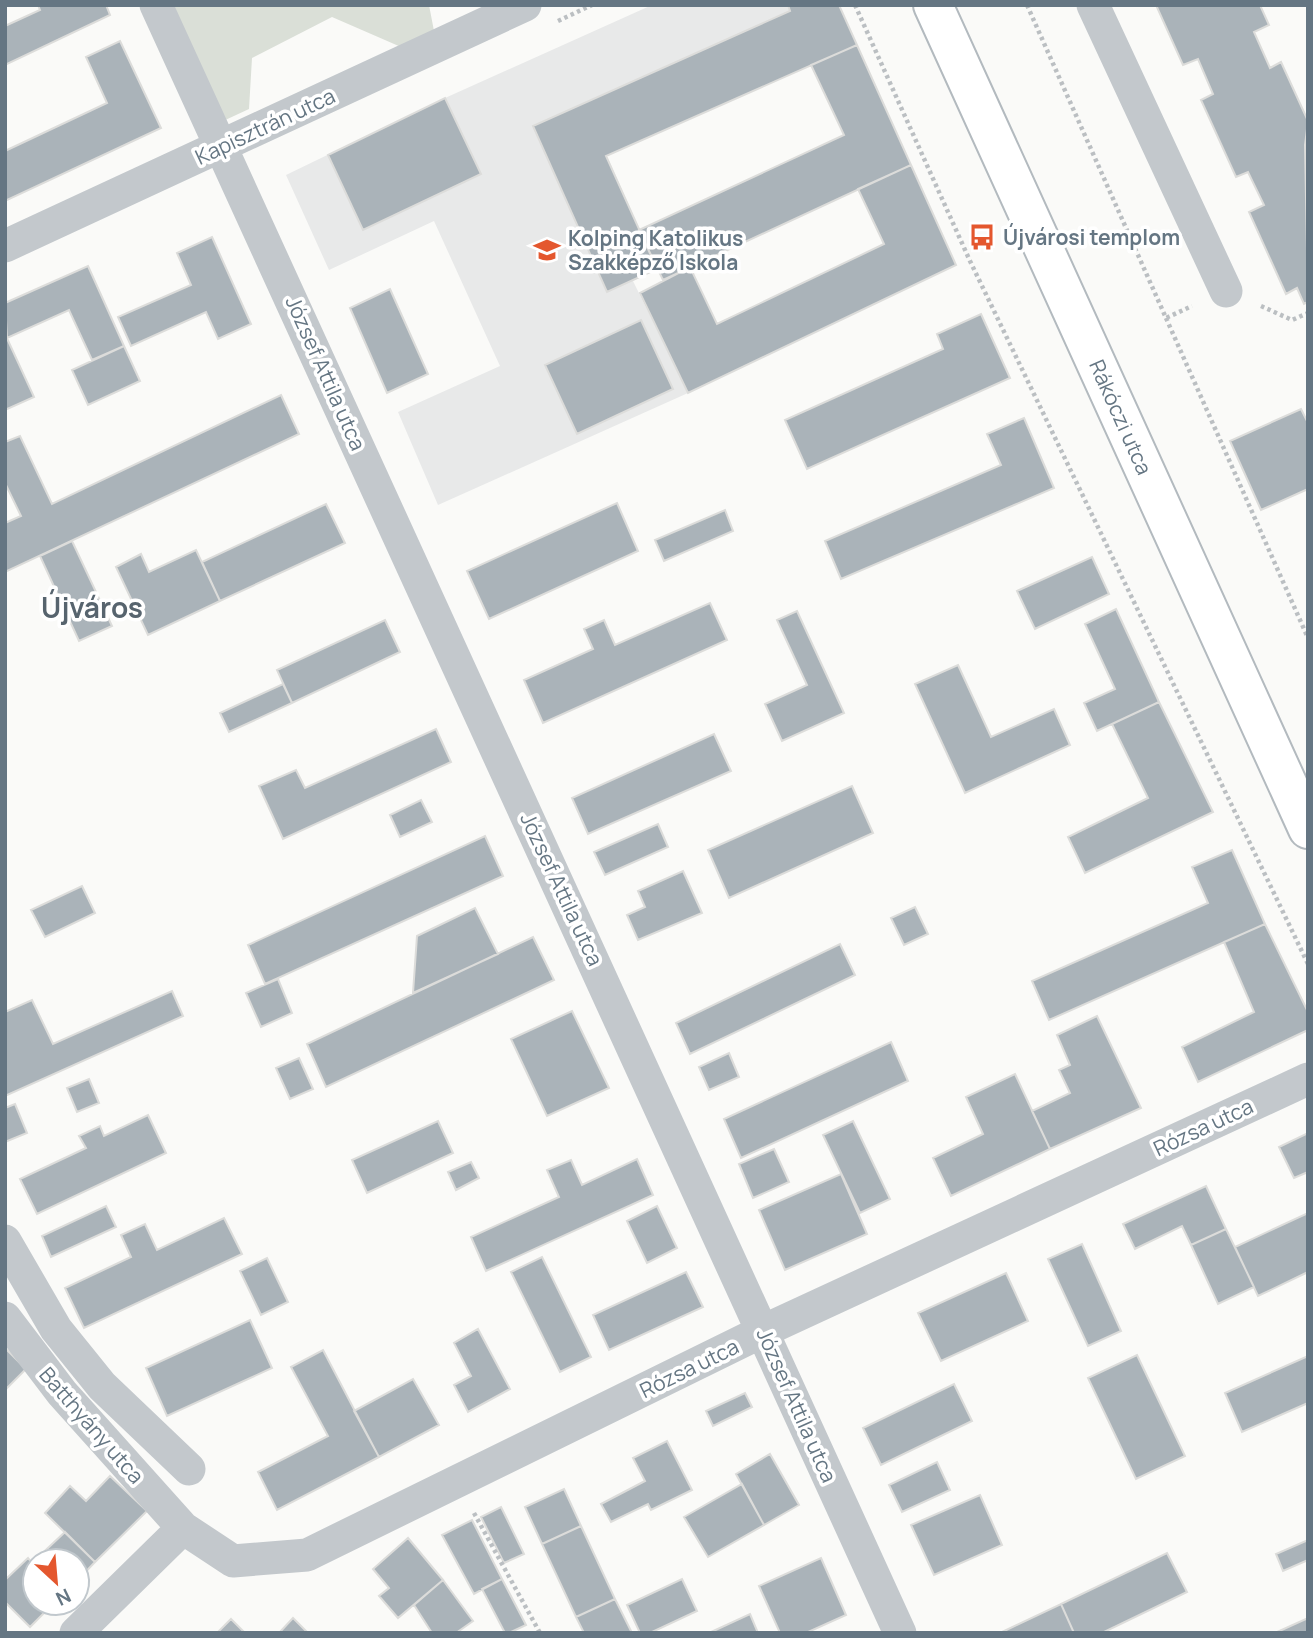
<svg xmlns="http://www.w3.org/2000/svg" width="1313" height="1638" viewBox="0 0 1313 1638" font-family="Manrope,sans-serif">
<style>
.built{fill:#e8e9e9}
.green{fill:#dadfd7}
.building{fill:#aab3b9;stroke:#dcdcda;stroke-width:2}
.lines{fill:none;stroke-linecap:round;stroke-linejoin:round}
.secondary-casing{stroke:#b3babf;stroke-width:42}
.path{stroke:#bbbfc2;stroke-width:4.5;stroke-dasharray:3.5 3.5;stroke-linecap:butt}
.street{stroke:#c3c8cc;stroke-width:33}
.secondary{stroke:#fff;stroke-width:38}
.labels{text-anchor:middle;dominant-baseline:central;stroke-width:7;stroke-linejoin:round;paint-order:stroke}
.street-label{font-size:21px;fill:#657683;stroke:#fff}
.poi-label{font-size:21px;font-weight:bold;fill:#657683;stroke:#fff;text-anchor:start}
.district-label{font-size:28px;font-weight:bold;fill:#57646e;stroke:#fff}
</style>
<rect width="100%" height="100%" fill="#fafaf8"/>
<path class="built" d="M 652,5 L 839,5 L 857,45 L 607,156 L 657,269 L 633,281 L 688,393 L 438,505 L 398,412 L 500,366 L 434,221 L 329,270 L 286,175 L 445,98 Z"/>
<path class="green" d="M 166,5 L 429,5 L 434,31 L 401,47 L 332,17 L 252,58 L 249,109 L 221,122 Z"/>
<path class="building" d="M 38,5 L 106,5 L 110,15 L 5,65 L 5,26 L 40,10 Z
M 788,5 L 839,5 L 857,45 L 606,156 L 657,269 L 607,292 L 533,126 L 790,11 Z
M 1156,5 L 1260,5 L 1269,25 L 1254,32 L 1270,68 L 1281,62 L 1308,121 L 1305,145 L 1308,302 L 1304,304 L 1297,288 L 1286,294 L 1249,212 L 1264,205 L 1248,172 L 1236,177 L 1201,100 L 1213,94 L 1198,59 L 1183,65 Z
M 120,41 L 161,128 L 5,201 L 5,151 L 107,103 L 86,57 Z
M 857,45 L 911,165 L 663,280 L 639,230 L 844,135 L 811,65 Z
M 445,98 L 481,174 L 363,230 L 328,155 Z
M 911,165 L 956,265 L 688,393 L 640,293 L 690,267 L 717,324 L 884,244 L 858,189 Z
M 212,237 L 251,324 L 218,339 L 206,312 L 131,346 L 118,317 L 191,285 L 177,253 Z
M 88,266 L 124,346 L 92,360 L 69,310 L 7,338 L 5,303 Z
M 390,289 L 428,374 L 387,393 L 350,308 Z
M 981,314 L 1010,378 L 807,469 L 785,420 L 943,349 L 937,334 Z
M 641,320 L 673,389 L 577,434 L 545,365 Z
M 5,334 L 34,397 L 5,410 Z
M 124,346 L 140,381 L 88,405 L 72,370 Z
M 281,395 L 299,434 L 5,572 L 5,523 L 21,516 L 5,483 L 5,442 L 20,436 L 52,504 Z
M 1301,409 L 1308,423 L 1308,489 L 1261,510 L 1230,441 Z
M 1024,418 L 1054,488 L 841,579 L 825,541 L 1001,465 L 987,434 Z
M 617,503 L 638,551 L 489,619 L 467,571 Z
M 326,504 L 345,543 L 220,601 L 202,562 Z
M 725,510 L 733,531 L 664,561 L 655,540 Z
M 72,541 L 112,626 L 79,641 L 40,556 Z
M 196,550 L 220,601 L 148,635 L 116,567 L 141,554 L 149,572 Z
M 1092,557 L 1109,594 L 1035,629 L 1017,591 Z
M 710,603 L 727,640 L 543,723 L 524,680 L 593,649 L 584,629 L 604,620 L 615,645 Z
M 1116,609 L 1159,702 L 1097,731 L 1084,703 L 1115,689 L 1085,624 Z
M 797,611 L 844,713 L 782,741 L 765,704 L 807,685 L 777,620 Z
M 385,620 L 400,652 L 292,703 L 277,670 Z
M 958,665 L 991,737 L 1054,709 L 1070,745 L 965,793 L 915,684 Z
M 283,684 L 292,703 L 229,732 L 220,713 Z
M 1159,702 L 1213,812 L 1085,873 L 1068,837 L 1148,798 L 1112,724 Z
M 436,729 L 451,762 L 283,839 L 259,786 L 296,770 L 305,788 Z
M 714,734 L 731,771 L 588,834 L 572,798 Z
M 852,786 L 873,833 L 729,898 L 708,850 Z
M 421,800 L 432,822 L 400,837 L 390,815 Z
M 658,824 L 668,847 L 605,875 L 594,852 Z
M 485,836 L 503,876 L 265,984 L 248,945 Z
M 1232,850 L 1265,924 L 1049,1020 L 1032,981 L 1208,903 L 1192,867 Z
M 683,871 L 702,913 L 638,940 L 627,915 L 645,907 L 638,891 Z
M 82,886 L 95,913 L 45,937 L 31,910 Z
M 915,907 L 928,934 L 904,945 L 891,918 Z
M 475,908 L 498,954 L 413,993 L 417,936 Z
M 1265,924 L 1308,1012 L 1308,1030 L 1198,1082 L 1182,1047 L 1254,1012 L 1224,942 Z
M 533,937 L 554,980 L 326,1087 L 307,1044 Z
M 840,944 L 855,975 L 690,1054 L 676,1023 Z
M 278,979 L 292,1013 L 261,1027 L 246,993 Z
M 172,991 L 183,1016 L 5,1096 L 5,1012 L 32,1000 L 53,1044 Z
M 572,1011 L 609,1088 L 547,1116 L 511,1039 Z
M 1097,1016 L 1141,1108 L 1050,1149 L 1032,1111 L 1070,1093 L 1059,1070 L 1070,1065 L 1057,1035 Z
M 891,1042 L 908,1081 L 741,1158 L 724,1119 Z
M 729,1053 L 739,1077 L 709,1090 L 699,1067 Z
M 299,1058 L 313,1089 L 290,1099 L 276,1068 Z
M 1015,1074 L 1050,1149 L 951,1196 L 933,1158 L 983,1134 L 966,1097 Z
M 89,1079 L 99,1103 L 77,1112 L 67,1088 Z
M 15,1104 L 27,1133 L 5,1142 L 5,1108 Z
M 148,1115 L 166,1153 L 37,1214 L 20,1179 L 86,1148 L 79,1136 L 100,1126 L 104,1136 Z
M 438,1121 L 453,1153 L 367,1193 L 352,1160 Z
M 853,1121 L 890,1199 L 860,1213 L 823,1135 Z
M 1308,1133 L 1308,1172 L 1294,1178 L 1279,1147 Z
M 774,1149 L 789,1182 L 753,1198 L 739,1164 Z
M 637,1159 L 653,1195 L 486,1271 L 471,1237 L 559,1197 L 547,1170 L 571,1160 L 582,1185 Z
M 471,1162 L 479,1178 L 456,1190 L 448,1172 Z
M 841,1174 L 867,1234 L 785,1270 L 759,1210 Z
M 1206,1186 L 1226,1229 L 1191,1245 L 1182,1226 L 1135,1249 L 1123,1224 Z
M 106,1206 L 116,1227 L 51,1257 L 42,1236 Z
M 657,1206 L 677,1248 L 647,1263 L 627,1221 Z
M 1308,1213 L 1308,1272 L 1258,1296 L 1235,1247 Z
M 224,1218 L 242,1254 L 84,1328 L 65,1288 L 131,1257 L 121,1235 L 145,1224 L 157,1250 Z
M 1226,1229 L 1254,1287 L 1218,1304 L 1191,1245 Z
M 1082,1244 L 1121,1331 L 1088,1346 L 1048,1259 Z
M 542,1257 L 591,1357 L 560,1372 L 511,1272 Z
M 267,1258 L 288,1302 L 261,1315 L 240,1271 Z
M 686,1272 L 703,1307 L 609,1350 L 593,1315 Z
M 1006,1273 L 1028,1321 L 941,1361 L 918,1313 Z
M 250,1320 L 272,1368 L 167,1416 L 146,1368 Z
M 478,1329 L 510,1389 L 468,1412 L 454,1385 L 471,1376 L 454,1343 Z
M 5,1348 L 26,1369 L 5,1390 Z
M 323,1350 L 379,1457 L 277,1510 L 258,1472 L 328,1436 L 291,1367 Z
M 1137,1355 L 1185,1456 L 1136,1479 L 1088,1378 Z
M 1308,1356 L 1308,1403 L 1242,1432 L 1225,1393 Z
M 413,1379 L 439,1425 L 379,1457 L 354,1411 Z
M 954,1384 L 972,1421 L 881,1465 L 863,1428 Z
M 745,1393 L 752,1407 L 713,1426 L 706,1411 Z
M 667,1441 L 692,1490 L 651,1510 L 648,1504 L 611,1522 L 601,1504 L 645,1481 L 633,1458 Z
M 770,1454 L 799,1505 L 764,1525 L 736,1474 Z
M 937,1462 L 950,1490 L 902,1512 L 889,1485 Z
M 110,1476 L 147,1511 L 95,1562 L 45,1513 L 70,1486 L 86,1501 Z
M 742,1484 L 764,1525 L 708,1557 L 684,1517 Z
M 564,1489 L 581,1526 L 542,1544 L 525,1507 Z
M 980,1495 L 1002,1545 L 934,1575 L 911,1525 Z
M 501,1507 L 524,1554 L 504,1563 L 481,1517 Z
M 472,1520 L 502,1579 L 474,1594 L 442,1535 Z
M 581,1526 L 615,1599 L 576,1617 L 542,1544 Z
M 65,1532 L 95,1562 L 77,1581 L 77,1561 L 35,1561 L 35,1603 L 54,1603 L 30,1627 L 5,1602 L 5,1580 L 28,1558 L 32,1563 Z
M 408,1538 L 443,1580 L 398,1618 L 379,1596 L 389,1588 L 373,1569 Z
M 1308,1540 L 1308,1560 L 1283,1571 L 1276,1554 Z
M 1167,1553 L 1187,1592 L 1102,1633 L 1074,1633 L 1061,1604 Z
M 821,1558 L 846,1615 L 806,1633 L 780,1633 L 759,1586 Z
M 502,1579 L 526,1625 L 509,1633 L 505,1633 L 482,1589 Z
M 682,1579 L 697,1611 L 650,1633 L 640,1633 L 627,1605 Z
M 443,1580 L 473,1621 L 456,1633 L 432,1633 L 414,1605 Z
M 615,1599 L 632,1633 L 584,1633 L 576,1617 Z
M 1061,1604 L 1074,1633 L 1000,1633 Z
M 750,1614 L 758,1633 L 709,1633 Z
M 293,1618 L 308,1633 L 279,1633 Z
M 1308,1618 L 1308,1633 L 1275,1633 Z
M 231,1619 L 245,1633 L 217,1633 Z"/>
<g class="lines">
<g class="secondary-casing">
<path id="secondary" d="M 933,5 L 1308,829"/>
</g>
<path class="path" d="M 855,5 L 970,261 L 1308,964
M 1027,5 L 1166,318 L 1192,306
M 558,21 L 592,5
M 1261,306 L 1292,320 L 1308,313
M 1166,318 L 1308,638
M 474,1513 L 540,1633"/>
<path class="street" d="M 156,5 L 900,1633
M 1093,5 L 1226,291
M 5,246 L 525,5
M 5,1241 L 56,1329 L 102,1386 L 189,1469
M 5,1318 L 62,1393 L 183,1528 L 233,1561 L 307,1555 L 763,1331 L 1308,1079
M 76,1633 L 183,1528"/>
<use href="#secondary" class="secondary"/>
</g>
<defs>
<g id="bus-bare" transform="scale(2.1)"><path d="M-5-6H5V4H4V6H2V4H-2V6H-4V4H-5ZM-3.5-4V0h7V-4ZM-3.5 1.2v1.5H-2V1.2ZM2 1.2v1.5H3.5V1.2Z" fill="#e4572e" stroke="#fff" stroke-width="2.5" paint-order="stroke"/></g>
<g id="school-bare" transform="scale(2.1)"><path d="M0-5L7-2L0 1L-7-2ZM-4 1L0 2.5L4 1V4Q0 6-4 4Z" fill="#e4572e" stroke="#fff" stroke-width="2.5" paint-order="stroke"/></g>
</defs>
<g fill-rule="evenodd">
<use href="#bus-bare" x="982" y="237"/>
<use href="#school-bare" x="547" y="250"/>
</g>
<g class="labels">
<g class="street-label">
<text transform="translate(265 126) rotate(-25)">Kapisztrán utca</text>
<text transform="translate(326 373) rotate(66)">József Attila utca</text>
<text transform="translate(1121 417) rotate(66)">Rákóczi utca</text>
<text transform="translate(562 889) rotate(65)">József Attila utca</text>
<text transform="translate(1203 1127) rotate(-25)">Rózsa utca</text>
<text transform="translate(689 1368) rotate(-26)">Rózsa utca</text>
<text transform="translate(797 1405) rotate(66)">József Attila utca</text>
<text transform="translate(92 1425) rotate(49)">Batthyány utca</text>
</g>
<g class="poi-label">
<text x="1003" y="237">Újvárosi templom</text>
<text x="568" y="238">Kolping Katolikus<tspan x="568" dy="24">Szakképző Iskola</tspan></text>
</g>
<g class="district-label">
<text x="92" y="607">Újváros</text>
</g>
</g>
<rect width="1313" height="1638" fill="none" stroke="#657683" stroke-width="14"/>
<g transform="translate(56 1582) rotate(154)"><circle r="33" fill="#ffffff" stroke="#c1c8cd" stroke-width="2"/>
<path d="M0-5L12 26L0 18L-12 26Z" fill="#e4572e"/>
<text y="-10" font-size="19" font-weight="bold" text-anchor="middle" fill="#657683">N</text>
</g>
</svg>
